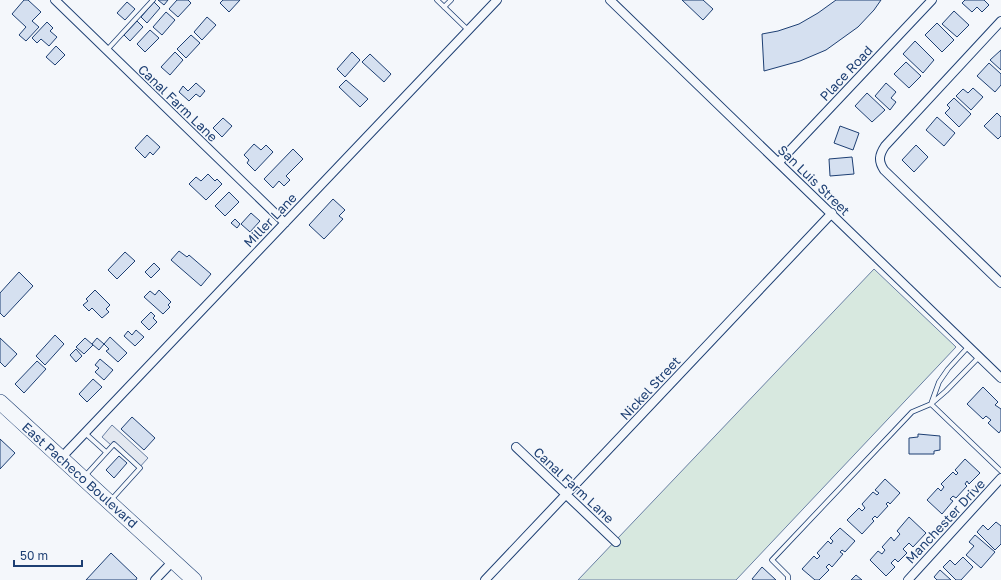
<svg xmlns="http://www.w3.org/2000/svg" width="1001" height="580" viewBox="0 0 1001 580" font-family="'Golos Text',sans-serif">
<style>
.green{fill:#d7e8df;stroke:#687fa3}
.parking{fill:#e3e8f0;stroke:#687fa3}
.building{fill:#d5e0f0;stroke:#1d3f73}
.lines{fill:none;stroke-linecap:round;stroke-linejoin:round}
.lane-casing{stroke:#1d3f73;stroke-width:5.5}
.street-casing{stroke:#1d3f73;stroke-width:10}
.highway-casing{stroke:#1d3f73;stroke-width:16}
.lane{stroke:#f4f7fb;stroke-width:4}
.street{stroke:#f4f7fb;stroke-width:8}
.highway{stroke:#f4f7fb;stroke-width:15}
.labels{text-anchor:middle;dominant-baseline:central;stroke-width:3;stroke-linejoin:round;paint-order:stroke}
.street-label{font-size:13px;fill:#1d3f73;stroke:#f4f7fb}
</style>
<rect width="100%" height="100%" fill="#f4f7fb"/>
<path class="green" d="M 874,269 L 956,347 L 736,580 L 578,580 Z"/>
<path class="parking" d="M 112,425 L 148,458 L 138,469 L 102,437 Z"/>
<path class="building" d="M 24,0 L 28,0 L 41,12 L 32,21 L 39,27 L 26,41 L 19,35 L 26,27 L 12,14 Z
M 158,0 L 168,0 L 164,5 Z
M 177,0 L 188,0 L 191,3 L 178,17 L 169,9 Z
M 223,0 L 240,0 L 229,12 L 220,3 Z
M 682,0 L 703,0 L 713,9 L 703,20 Z
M 836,0 L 881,0 L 874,10 L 858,27 L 826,50 L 800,61 L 764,71 L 762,34 L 778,31 L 799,24 L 818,13 Z
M 965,0 L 984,0 L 989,5 L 982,12 L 977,7 L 972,12 L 962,3 Z
M 127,2 L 135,9 L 125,20 L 117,13 Z
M 154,2 L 160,8 L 147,23 L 141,17 Z
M 954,11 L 969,25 L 957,37 L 942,24 Z
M 166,12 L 175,20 L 162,35 L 153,27 Z
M 207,17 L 216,25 L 202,40 L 194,32 Z
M 137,21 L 143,27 L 130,41 L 124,35 Z
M 47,22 L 53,28 L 50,31 L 57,37 L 49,46 L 41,39 L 37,43 L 32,38 Z
M 937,23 L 954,40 L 942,52 L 925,35 Z
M 150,30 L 159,38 L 145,52 L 137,44 Z
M 191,35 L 200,43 L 186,58 L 177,49 Z
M 915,41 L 934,60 L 923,73 L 903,54 Z
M 56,46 L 65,55 L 55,65 L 46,57 Z
M 1001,50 L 1001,70 L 990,60 Z
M 175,52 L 183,60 L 170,75 L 161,67 Z
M 352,52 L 360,60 L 345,77 L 337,69 Z
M 370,54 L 391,74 L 384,82 L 362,62 Z
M 906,62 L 921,76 L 909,88 L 894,74 Z
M 989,63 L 1001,74 L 1001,85 L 995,92 L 977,76 Z
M 346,80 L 368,99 L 360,107 L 339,87 Z
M 196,83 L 205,91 L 200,97 L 196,94 L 189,101 L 179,92 L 183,86 L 188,91 Z
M 886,83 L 896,92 L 891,98 L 896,102 L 890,110 L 875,96 Z
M 973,88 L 983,97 L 971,110 L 956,96 L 963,89 L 968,93 Z
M 867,93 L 885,110 L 872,122 L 855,106 Z
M 954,98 L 971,114 L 959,127 L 945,113 L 950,108 L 947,105 Z
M 997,113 L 1001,117 L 1001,136 L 998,139 L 984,126 Z
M 937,117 L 955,133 L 944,146 L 926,130 Z
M 223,118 L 232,126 L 222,137 L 213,128 Z
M 840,126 L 859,133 L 853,150 L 834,143 Z
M 147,135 L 160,147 L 153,155 L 150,152 L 145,158 L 135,148 Z
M 254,144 L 261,150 L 266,145 L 273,152 L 255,171 L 247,163 L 249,160 L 244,155 Z
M 916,145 L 928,157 L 914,172 L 902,160 Z
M 293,149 L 303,159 L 286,176 L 290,180 L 284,186 L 279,181 L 273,188 L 264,179 Z
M 852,157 L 854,174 L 830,176 L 829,159 Z
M 208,174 L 215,181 L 217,179 L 222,184 L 206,200 L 189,184 L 196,177 L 201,181 Z
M 229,192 L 239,202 L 225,216 L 215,206 Z
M 333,199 L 345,210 L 339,216 L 343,219 L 324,239 L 309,225 Z
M 251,213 L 260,221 L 250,232 L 241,224 Z
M 235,219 L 240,224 L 237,228 L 231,223 Z
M 179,251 L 187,257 L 189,255 L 211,274 L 201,286 L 171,260 Z
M 125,252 L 135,261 L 117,279 L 108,270 Z
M 154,263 L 160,269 L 151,278 L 145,272 Z
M 19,272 L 33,286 L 4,317 L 0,313 L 0,293 Z
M 95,290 L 110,305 L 106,309 L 109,312 L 102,318 L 92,308 L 89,311 L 83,305 L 88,301 L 86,299 Z
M 159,290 L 171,302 L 168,305 L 170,307 L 163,314 L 144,297 L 150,291 L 155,295 Z
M 151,312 L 155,316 L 153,318 L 157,322 L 149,330 L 141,322 Z
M 136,330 L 144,337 L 135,346 L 124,336 L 128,331 L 132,335 Z
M 55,335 L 64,344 L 45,365 L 36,356 Z
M 110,337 L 127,353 L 118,362 L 106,351 L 109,349 L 104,344 Z
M 0,338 L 17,354 L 5,367 L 0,362 Z
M 85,338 L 93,345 L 84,354 L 76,347 Z
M 97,338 L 104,344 L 99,350 L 92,344 Z
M 76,349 L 82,356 L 76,362 L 70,355 Z
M 100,359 L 113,370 L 104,380 L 95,372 L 99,368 L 95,365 Z
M 37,361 L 46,369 L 24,393 L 15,384 Z
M 93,379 L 102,387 L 87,402 L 79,394 Z
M 983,387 L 998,402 L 995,405 L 1001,409 L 1001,430 L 999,433 L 988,423 L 991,420 L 986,416 L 983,419 L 967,404 Z
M 132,417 L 155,438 L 144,450 L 121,429 Z
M 918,434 L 940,436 L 940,450 L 934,451 L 934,454 L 909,454 L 909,438 L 918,437 Z
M 0,439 L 15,453 L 0,469 Z
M 119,456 L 127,463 L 114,478 L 106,470 Z
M 965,459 L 980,473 L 969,484 L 967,481 L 965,484 L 967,486 L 956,498 L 953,496 L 950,499 L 953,501 L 942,514 L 927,500 L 938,488 L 941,491 L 944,487 L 941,484 L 953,472 L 956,475 L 958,473 L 955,470 Z
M 885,479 L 900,493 L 890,504 L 888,502 L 886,504 L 888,506 L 877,518 L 875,516 L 872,519 L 874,521 L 862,534 L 847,520 L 859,508 L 862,511 L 865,508 L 862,504 L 873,492 L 877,495 L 879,493 L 875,490 Z
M 909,517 L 926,533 L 913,547 L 909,543 L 903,549 L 907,553 L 898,562 L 895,559 L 891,563 L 895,567 L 886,576 L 870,560 L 878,551 L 882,554 L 885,550 L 882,547 L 891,537 L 894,541 L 900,534 L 897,531 Z
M 996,522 L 1001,526 L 1001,544 L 995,550 L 977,532 L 983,525 L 988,530 Z
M 840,528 L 855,541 L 845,552 L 842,550 L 840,552 L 843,554 L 832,567 L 829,564 L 826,567 L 829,570 L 819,580 L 815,580 L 802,569 L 814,556 L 817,559 L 820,556 L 817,553 L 828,541 L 831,544 L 833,541 L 830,538 Z
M 975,535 L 995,552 L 981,568 L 966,555 L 974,546 L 969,542 Z
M 111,553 L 137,578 L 136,580 L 86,580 Z
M 963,557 L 973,567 L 961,580 L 956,580 L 943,567 L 950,560 L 955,565 Z
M 762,567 L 776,580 L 754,580 L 752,579 Z
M 940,570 L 951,580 L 937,580 L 934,577 Z
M 856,575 L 862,580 L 851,580 Z"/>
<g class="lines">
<g class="lane-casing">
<path id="lane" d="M 437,0 L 468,30
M 444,7 L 451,0
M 107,50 L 153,0
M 968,347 L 948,369 L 939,382 L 931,404 L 946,391 L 979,357
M 85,433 L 106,452
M 85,476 L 114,444 L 140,468 L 111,500
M 788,580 L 788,576 L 772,560 L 912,412 L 931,404 L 1001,471"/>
</g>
<g class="street-casing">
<path id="street" d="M 55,0 L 285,223
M 610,0 L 1001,378
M 1001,21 L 885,146 C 879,155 878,161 884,170 L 1001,283
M 779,162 L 932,0
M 516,447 L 616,542
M 61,458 L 497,0
M 155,580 L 173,561
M 485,580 L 832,213
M 908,580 L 1001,478"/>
</g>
<g class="highway-casing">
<path id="highway" d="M 0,402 L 194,580"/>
</g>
<use href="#lane" class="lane"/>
<use href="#street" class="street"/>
<use href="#highway" class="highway"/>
</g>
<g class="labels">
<g class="street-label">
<text transform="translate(846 73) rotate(-47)">Place Road</text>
<text transform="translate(178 103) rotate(44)">Canal Farm Lane</text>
<text transform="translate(814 180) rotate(44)">San Luis Street</text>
<text transform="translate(270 220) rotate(-46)">Miller Lane</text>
<text transform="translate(650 388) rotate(-47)">Nickel Street</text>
<text transform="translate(80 475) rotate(42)">East Pacheco Boulevard</text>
<text transform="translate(574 485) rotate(43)">Canal Farm Lane</text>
<text transform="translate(945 521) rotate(-47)">Manchester Drive</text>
</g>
</g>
<path d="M14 560v6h68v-6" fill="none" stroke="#1d3f73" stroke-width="2"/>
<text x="20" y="560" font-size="12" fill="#1d3f73" stroke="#f4f7fb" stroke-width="3" paint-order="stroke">50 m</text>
</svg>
